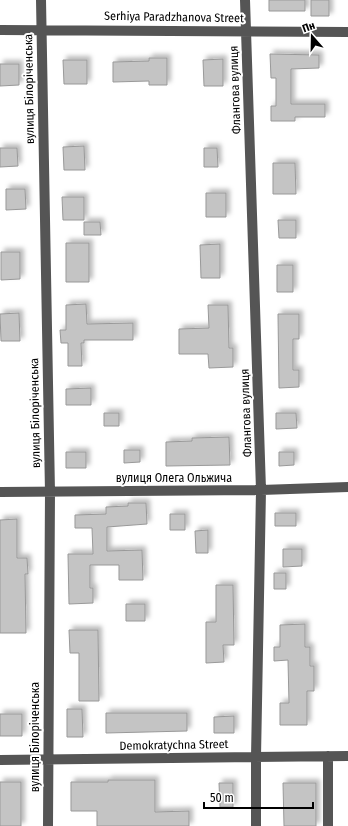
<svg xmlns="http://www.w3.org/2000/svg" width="348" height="826" viewBox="0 0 348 826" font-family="'Fira Sans Condensed',sans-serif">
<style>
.building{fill:#c4c4c4;stroke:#999;filter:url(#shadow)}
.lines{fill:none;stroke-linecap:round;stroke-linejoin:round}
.minor{stroke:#555;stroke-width:10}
.labels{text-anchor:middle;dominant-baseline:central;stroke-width:4;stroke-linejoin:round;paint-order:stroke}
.street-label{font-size:12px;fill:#000;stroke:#fff}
</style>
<defs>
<filter id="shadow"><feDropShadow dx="3.5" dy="-3.5" stdDeviation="2" flood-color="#0004"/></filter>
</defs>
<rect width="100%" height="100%" fill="#fff"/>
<path class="building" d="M 269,0 L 305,0 L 305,11 L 269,11 Z
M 311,0 L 329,0 L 329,16 L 311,16 Z
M 270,54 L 319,55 L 319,68 L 291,69 L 291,104 L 325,104 L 325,117 L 295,117 L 295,121 L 271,121 L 271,106 L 276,106 L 276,78 L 271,78 Z
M 149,58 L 167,58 L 167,85 L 149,85 L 149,81 L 113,82 L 113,62 L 149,61 Z
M 223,59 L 223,86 L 204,86 L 203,60 Z
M 63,60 L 87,60 L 87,84 L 64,84 Z
M 0,64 L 19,64 L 19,85 L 0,86 Z
M 84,146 L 85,170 L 64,170 L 63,147 Z
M 0,148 L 17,148 L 18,166 L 0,167 Z
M 204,148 L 217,148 L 218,167 L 204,167 Z
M 273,163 L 295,163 L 296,194 L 273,194 Z
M 6,189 L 25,189 L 26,209 L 6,210 Z
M 206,193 L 226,193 L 226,217 L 206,217 Z
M 62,197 L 84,197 L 84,220 L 63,220 Z
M 278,220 L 296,220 L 296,238 L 279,238 Z
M 84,222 L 100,222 L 101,235 L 84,235 Z
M 66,243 L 89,243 L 89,282 L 66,282 Z
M 220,244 L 220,278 L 201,278 L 200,245 Z
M 1,252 L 20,252 L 20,279 L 1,280 Z
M 277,265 L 293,265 L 293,292 L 277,292 Z
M 86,304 L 87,324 L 133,323 L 133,340 L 84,340 L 84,343 L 81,343 L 82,366 L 68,366 L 68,343 L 61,343 L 60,330 L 66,330 L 66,305 Z
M 208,305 L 228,305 L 229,348 L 233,348 L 233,367 L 209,368 L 208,354 L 179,354 L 179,329 L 209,328 Z
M 19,313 L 20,341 L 1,341 L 0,314 Z
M 278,314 L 299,314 L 299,339 L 293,339 L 293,370 L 299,370 L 299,387 L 279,388 Z
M 91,388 L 91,405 L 66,405 L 66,389 Z
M 104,413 L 119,413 L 119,426 L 104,426 Z
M 276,413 L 296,413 L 297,428 L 276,429 Z
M 229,437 L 230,465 L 166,466 L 166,442 L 192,441 L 192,438 Z
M 124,450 L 140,450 L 140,462 L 124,463 Z
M 66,452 L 86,452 L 86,468 L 66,468 Z
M 279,452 L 294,452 L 294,465 L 279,466 Z
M 128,503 L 146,503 L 147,524 L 107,527 L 107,551 L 142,550 L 143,580 L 119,580 L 119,565 L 90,565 L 90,588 L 93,588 L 93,603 L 69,604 L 68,554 L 93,554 L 92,528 L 75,528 L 75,515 L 106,514 L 106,507 L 128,506 Z
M 275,513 L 296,513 L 296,526 L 275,526 Z
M 170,514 L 185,514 L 185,530 L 170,530 Z
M 17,519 L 17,558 L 27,558 L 28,574 L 25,574 L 26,633 L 0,633 L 0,520 Z
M 208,530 L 208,553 L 196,553 L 195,531 Z
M 283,549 L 302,549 L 302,566 L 283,567 Z
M 274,573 L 286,573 L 286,589 L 274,589 Z
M 216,585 L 233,585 L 234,645 L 223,645 L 224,662 L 206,663 L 206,622 L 216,622 Z
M 126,604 L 145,604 L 145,621 L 126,621 Z
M 305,624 L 305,647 L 310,647 L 310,666 L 314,666 L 314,691 L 307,691 L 307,725 L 280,725 L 280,703 L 289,703 L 288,660 L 274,661 L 274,647 L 280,647 L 280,625 Z
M 69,630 L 98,630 L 99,701 L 79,701 L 79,653 L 70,653 Z
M 67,709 L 82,709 L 83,737 L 67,737 Z
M 106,713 L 187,713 L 187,731 L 106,733 Z
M 0,714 L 22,714 L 22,736 L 0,736 Z
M 234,716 L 234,733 L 214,733 L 214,717 Z
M 108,780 L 155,780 L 155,812 L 189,811 L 189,826 L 97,826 L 97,811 L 71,811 L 71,782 L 108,782 Z
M 0,782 L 21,782 L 21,826 L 0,826 Z
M 219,783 L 233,783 L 233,807 L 220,807 Z
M 283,783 L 316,783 L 316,826 L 284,826 Z"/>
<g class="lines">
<path class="minor" d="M 41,0 L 50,492 L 48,826
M 245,0 L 261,490 L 256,757 L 256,826
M 0,30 L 348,32
M 0,492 L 261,490 L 348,487
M 0,760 L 348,756
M 328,826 L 328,756"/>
</g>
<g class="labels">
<g class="street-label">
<text transform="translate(174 17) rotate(1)">Serhiya Paradzhanova Street</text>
<text transform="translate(29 89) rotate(-91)">вулиця Білоріченська</text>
<text transform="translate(235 90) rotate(-92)">Флангова вулиця</text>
<text transform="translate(35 413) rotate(-91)">вулиця Білоріченська</text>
<text transform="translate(246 413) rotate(-92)">Флангова вулиця</text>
<text x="174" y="478">вулиця Олега Ольжича</text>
<text transform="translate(35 737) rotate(-90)">вулиця Білоріченська</text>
<text transform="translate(174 745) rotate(-1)">Demokratychna Street</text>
</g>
</g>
<g transform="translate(312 36) rotate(340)" stroke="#ffffff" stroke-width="3" paint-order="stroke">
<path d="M0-3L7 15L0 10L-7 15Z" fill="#000000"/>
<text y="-6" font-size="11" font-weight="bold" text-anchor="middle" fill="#000000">Пн</text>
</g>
<path d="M204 802v6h109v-6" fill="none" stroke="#000000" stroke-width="2"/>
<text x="210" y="802" font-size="12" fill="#000000" stroke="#ffffff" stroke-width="3" paint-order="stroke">50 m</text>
</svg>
